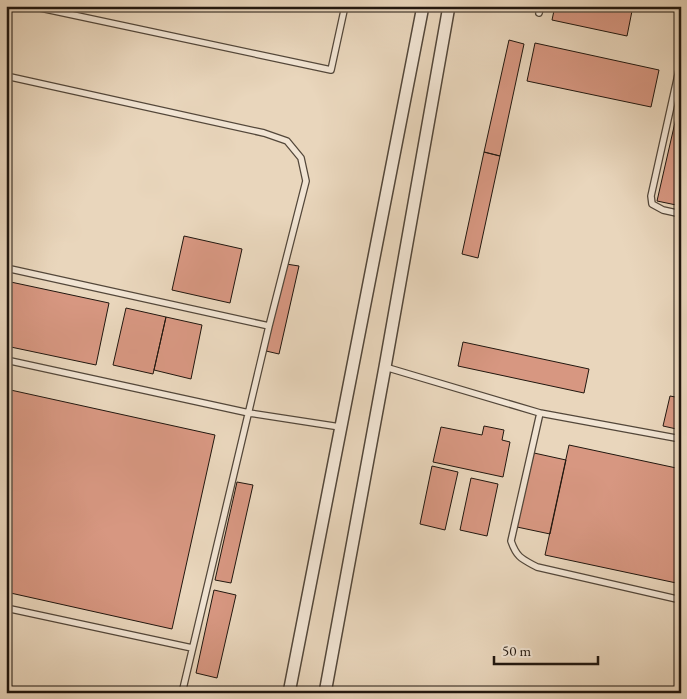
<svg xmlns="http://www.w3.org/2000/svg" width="687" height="699" viewBox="0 0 687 699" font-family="'EB Garamond',serif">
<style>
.building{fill:#d79781;stroke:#21170f}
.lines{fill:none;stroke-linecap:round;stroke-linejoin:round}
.lane-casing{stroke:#53473a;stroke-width:8}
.street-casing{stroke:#53473a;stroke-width:14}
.lane{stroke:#f1e4d3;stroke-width:5.5}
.street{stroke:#f1e4d3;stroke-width:11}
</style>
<rect width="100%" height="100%" fill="#e9d6bc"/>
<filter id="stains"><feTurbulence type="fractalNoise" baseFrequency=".004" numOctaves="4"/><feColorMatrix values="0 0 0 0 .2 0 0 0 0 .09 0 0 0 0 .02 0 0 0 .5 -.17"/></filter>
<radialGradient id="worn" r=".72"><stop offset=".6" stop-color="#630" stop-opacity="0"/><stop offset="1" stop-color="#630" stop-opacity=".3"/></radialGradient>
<path class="building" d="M 555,6 L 633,6 L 627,36 L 552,20 Z
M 509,40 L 524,44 L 500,156 L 484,152 Z
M 535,43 L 659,70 L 651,107 L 527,81 Z
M 676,118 L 681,119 L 681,206 L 657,201 Z
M 484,152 L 500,156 L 478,258 L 462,254 Z
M 184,236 L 242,249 L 230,303 L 172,290 Z
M 286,264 L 299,266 L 279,354 L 266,351 Z
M 6,281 L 109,303 L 96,365 L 6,346 Z
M 126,308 L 166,317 L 153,374 L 113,365 Z
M 166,317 L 202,325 L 191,379 L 154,370 Z
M 463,342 L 589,369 L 584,393 L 458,366 Z
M 6,389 L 215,435 L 172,629 L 6,592 Z
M 670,396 L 681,398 L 681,430 L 663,426 Z
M 484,426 L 504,430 L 502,440 L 510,442 L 503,477 L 433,462 L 441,427 L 482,435 Z
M 569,445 L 681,469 L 681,584 L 545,555 Z
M 534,453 L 566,460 L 550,534 L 517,527 Z
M 432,466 L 458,472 L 445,530 L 420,524 Z
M 471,478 L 498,484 L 487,536 L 460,530 Z
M 237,482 L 253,485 L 231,583 L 215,580 Z
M 214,590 L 236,595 L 217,678 L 196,673 Z"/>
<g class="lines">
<g class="lane-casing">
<path id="lane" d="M 31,6 L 331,70 L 345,6
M 539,13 L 541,6
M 681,61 L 651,196 L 652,204 L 663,210 L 681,214
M 6,76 L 264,133 L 287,141 L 301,158 L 306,181 L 269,326 L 182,693
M 6,268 L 269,326
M 6,360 L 249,413 L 340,427
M 385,367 L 540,413 L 681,439
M 540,413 L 511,541 C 517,558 522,559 537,567 L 681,600
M 6,608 L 192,648"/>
</g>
<g class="street-casing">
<path id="street" d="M 289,693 L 423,6
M 325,693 L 385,367 L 449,6"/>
</g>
<use href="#lane" class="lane"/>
<use href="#street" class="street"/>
</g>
<rect width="687" height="699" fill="none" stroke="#e9d6bc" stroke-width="25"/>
<rect x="8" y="8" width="672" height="684" fill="none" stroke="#21170f" stroke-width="2.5"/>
<rect x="12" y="12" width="662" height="674" fill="none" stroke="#21170f"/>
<path d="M494 656v8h104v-8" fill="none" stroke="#21170f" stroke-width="2.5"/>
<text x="502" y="656" font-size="15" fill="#21170f" stroke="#f1e4d3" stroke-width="4" paint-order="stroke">50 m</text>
<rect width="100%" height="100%" filter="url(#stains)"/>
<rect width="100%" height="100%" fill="url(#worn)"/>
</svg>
